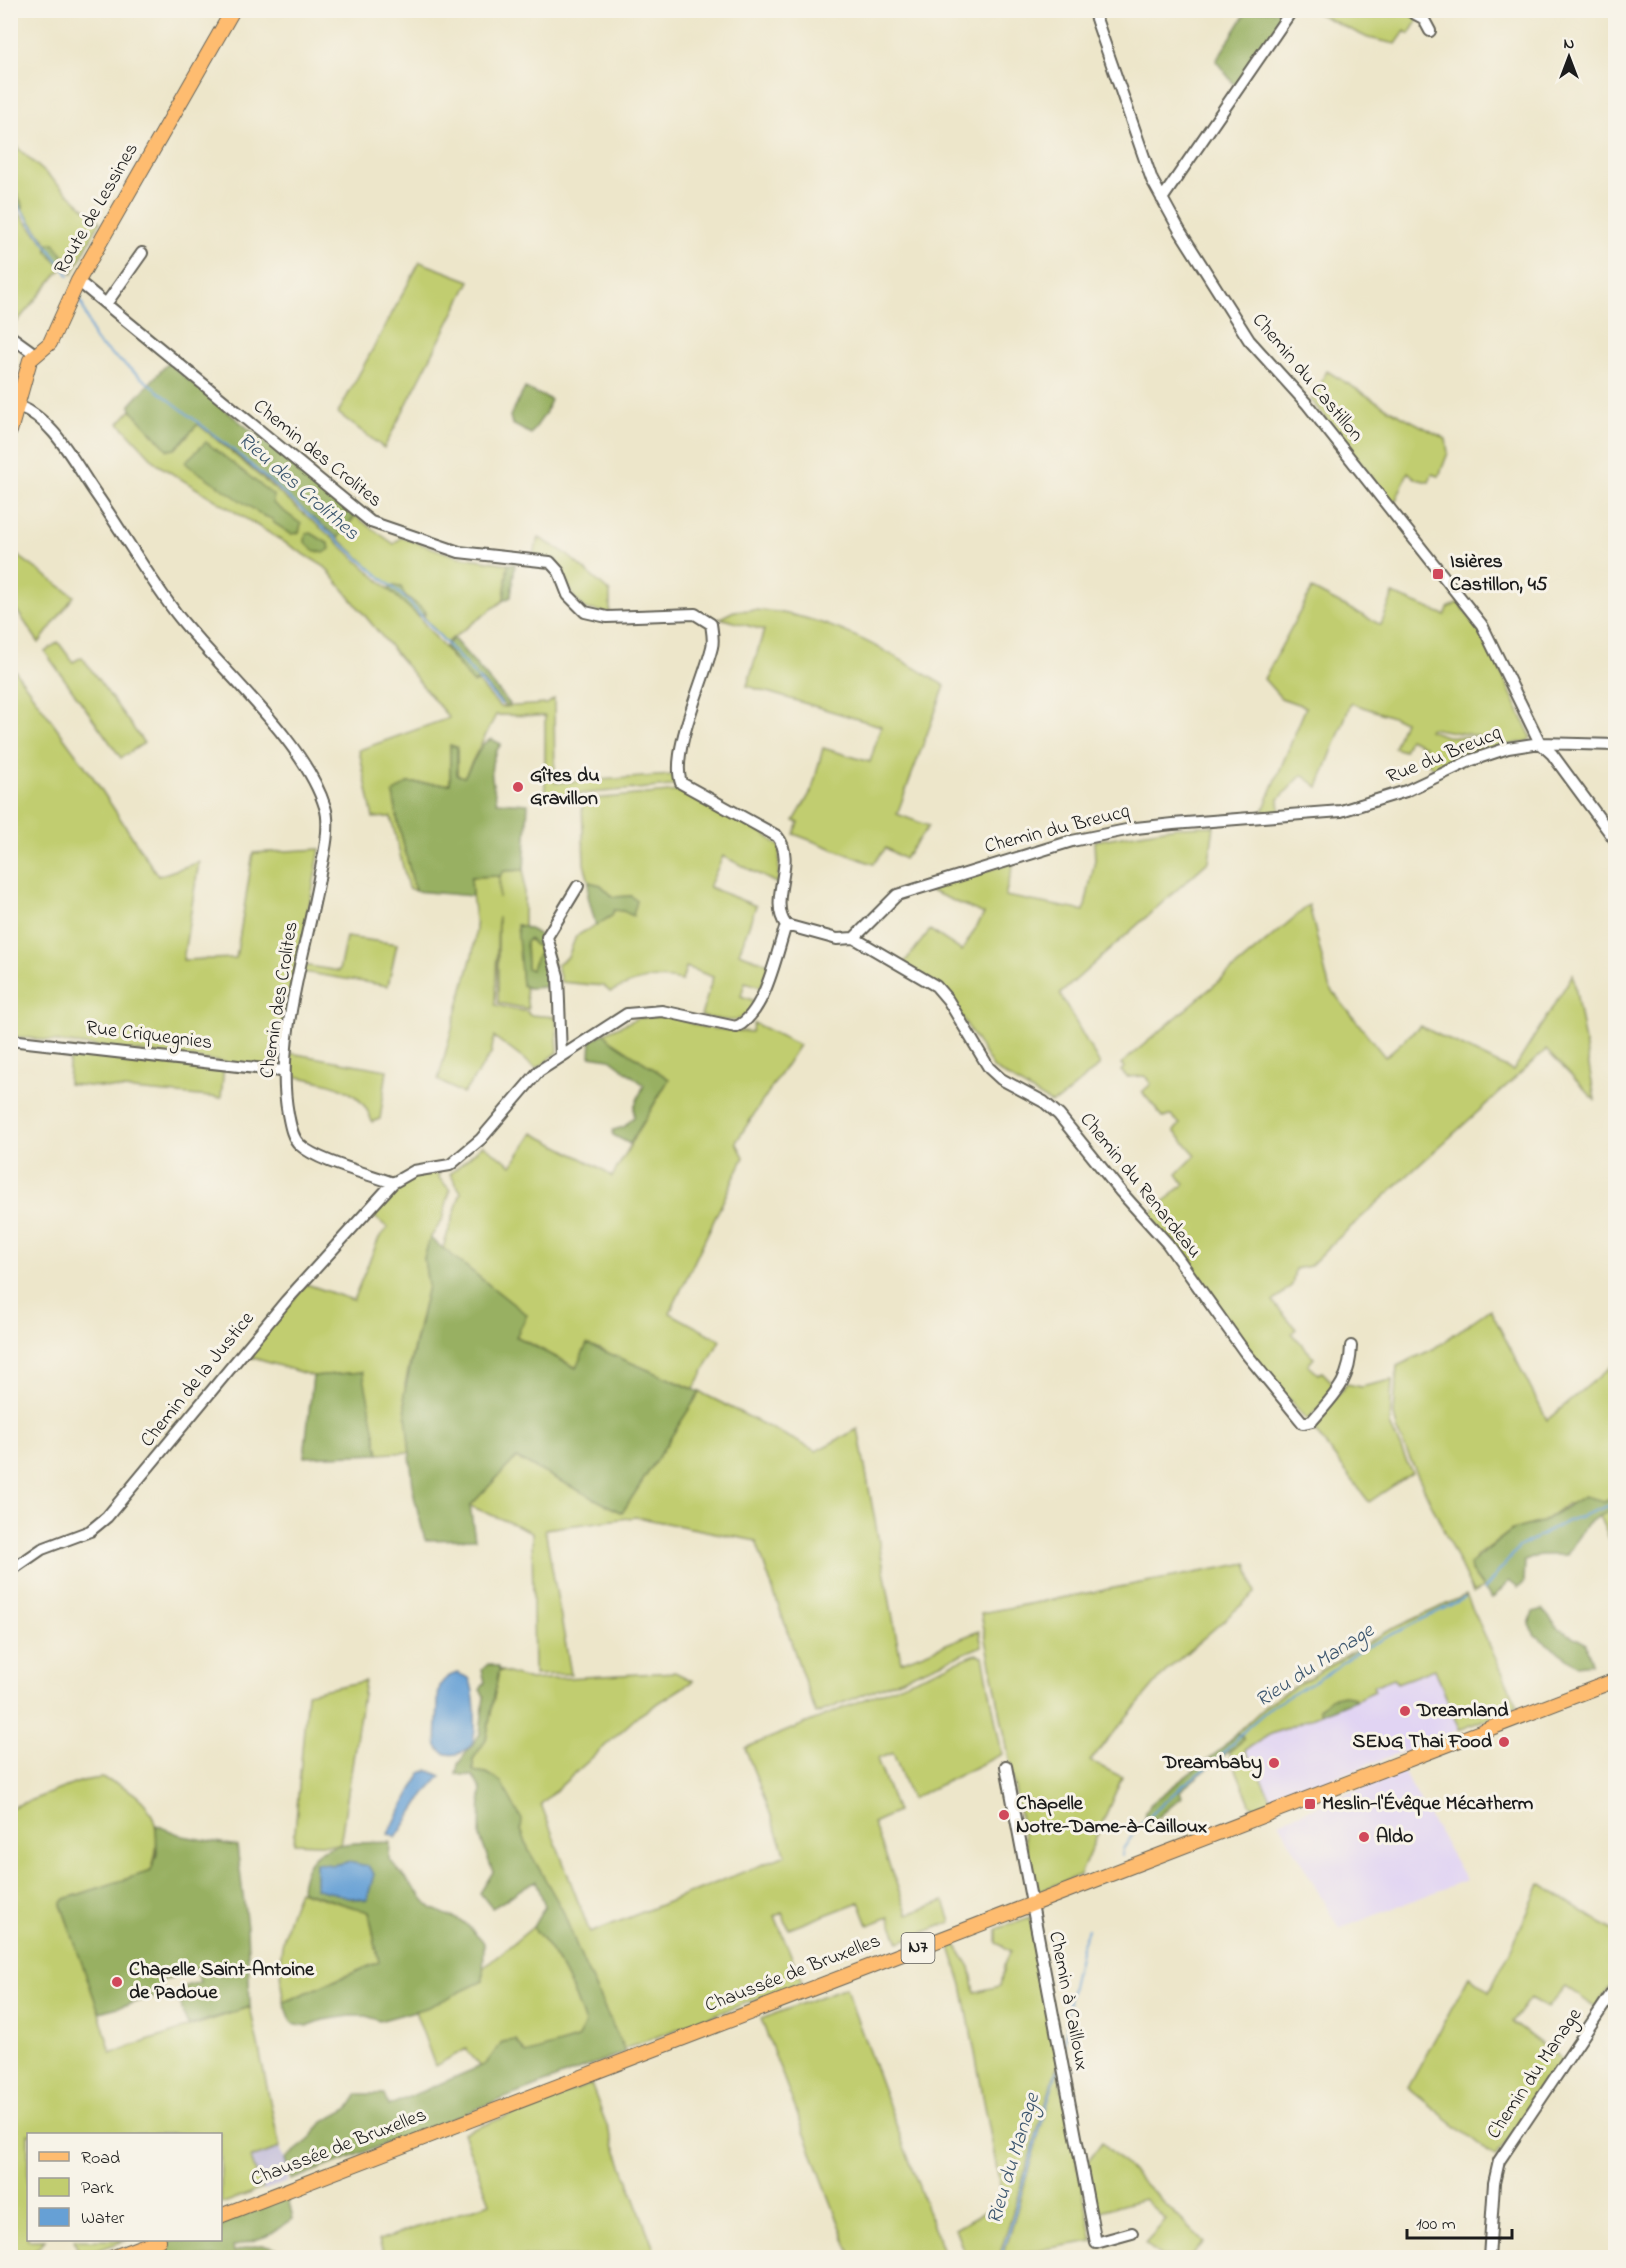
<svg xmlns="http://www.w3.org/2000/svg" width="1626" height="2268" viewBox="0 0 1626 2268" font-family="'Indie Flower',sans-serif">
<style>
.built{fill:#e1d4f3}
.industrial{fill:#c5c0da}
.green{fill:#c1cd6f;stroke:#6e7446;stroke-width:1.5;fill-rule:evenodd}
.forest{fill:#98b062;stroke:#5a663f;stroke-width:1.5;fill-rule:evenodd}
.water{fill:#66a0d5;stroke:#415e78;stroke-width:1.5}
.lines{fill:none;stroke-linecap:round;stroke-linejoin:round}
.stream{stroke:#66a0d5;stroke-width:2}
.minor-casing{stroke:#656359;stroke-width:14}
.major-casing{stroke:#656359;stroke-width:16}
.minor{stroke:#fff;stroke-width:10}
.major{stroke:#febc70;stroke-width:14}
.poi-dot{fill:#d1495b;stroke:#f7f3e8;stroke-width:2}
.labels{text-anchor:middle;dominant-baseline:central;stroke-width:6;stroke-linejoin:round;paint-order:stroke}
.shield{fill:#f7f3e8;stroke:#5e5c59;stroke-width:1.5}
.shield-label{font-size:18px;font-weight:bold;fill:#1c1c1c}
.street-label{font-size:20px;fill:#1c1c1c;stroke:#f7f3e8}
.poi-label{font-size:20px;font-weight:bold;fill:#1c1c1c;stroke:#f7f3e8;text-anchor:start}
.water-label{font-size:21px;font-style:italic;fill:#3d576f;stroke:#f7f3e8}
</style>
<rect width="100%" height="100%" fill="#f7f3e8"/>
<filter id="ink" filterUnits="userSpaceOnUse"><feTurbulence type="fractalNoise" baseFrequency=".0167" numOctaves="2"/><feDisplacementMap in="SourceGraphic" scale="12" xChannelSelector="R" yChannelSelector="G"/><feConvolveMatrix kernelMatrix="1 2 1 2 8 2 1 2 1" color-interpolation-filters="sRGB"/></filter>
<filter id="wash" filterUnits="userSpaceOnUse"><feTurbulence type="fractalNoise" baseFrequency=".008" numOctaves="4" result="noise"/><feDisplacementMap in="SourceGraphic" scale="24" xChannelSelector="R" yChannelSelector="G"/><feGaussianBlur stdDeviation="1.35" result="paint"/><feColorMatrix in="noise" values="0 0 0 0 0 0 0 0 0 0 0 0 0 0 0 0 0 1.4 0 .05"/><feComposite in="paint" operator="in"/></filter>
<g filter="url(#wash)">
<rect width="100%" height="100%" fill="#ede6ca"/>
<path class="built" d="M 1435,1668 L 1459,1730 L 1273,1801 L 1245,1750 L 1269,1735 L 1374,1692 L 1373,1686 L 1395,1678 L 1398,1683 Z
M 1403,1771 L 1466,1880 L 1339,1929 L 1279,1822 Z"/>
<path class="industrial" d="M 280,2148 L 285,2159 L 288,2182 L 262,2191 L 251,2158 Z"/>
<path class="green" d="M 1312,11 L 1404,11 L 1419,18 L 1409,34 L 1405,31 L 1396,44 L 1368,38 Z
M 10,141 L 100,222 L 72,274 L 66,259 L 54,243 L 48,244 L 22,210 L 23,206 L 16,192 L 11,191 Z
M 10,203 L 47,246 L 47,251 L 62,268 L 11,329 Z
M 420,262 L 470,281 L 384,448 L 338,413 Z
M 1327,371 L 1389,409 L 1446,439 L 1448,453 L 1439,476 L 1432,474 L 1429,482 L 1416,479 L 1408,472 L 1394,505 L 1311,400 Z
M 131,410 L 168,450 L 175,449 L 198,424 L 336,541 L 418,616 L 473,683 L 478,682 L 500,707 L 547,704 L 554,699 L 555,783 L 672,775 L 675,783 L 671,786 L 545,797 L 545,716 L 496,715 L 464,777 L 457,776 L 457,748 L 450,745 L 450,784 L 407,783 L 397,818 L 415,891 L 408,888 L 391,817 L 373,818 L 359,750 L 449,718 L 325,567 L 158,465 L 119,423 Z
M 355,516 L 394,544 L 401,537 L 456,556 L 508,564 L 504,600 L 446,643 L 424,617 L 426,612 L 394,586 L 391,587 L 338,538 Z
M 539,538 L 564,552 L 610,592 L 610,613 L 586,609 L 575,599 L 556,560 L 533,555 Z
M 10,550 L 74,596 L 39,643 L 11,602 Z
M 1312,589 L 1381,625 L 1393,594 L 1445,615 L 1448,608 L 1459,602 L 1490,648 L 1531,737 L 1528,741 L 1488,749 L 1437,771 L 1428,763 L 1432,752 L 1424,749 L 1425,746 L 1409,739 L 1404,751 L 1394,748 L 1404,721 L 1351,703 L 1318,787 L 1302,775 L 1279,799 L 1280,812 L 1262,813 L 1306,707 L 1281,698 L 1264,679 ZM 1430,728 L 1478,736 L 1478,738 L 1446,736 L 1428,730 Z
M 754,610 C 825,613 886,650 945,686 L 897,814 L 929,826 L 904,859 L 886,848 L 873,864 L 794,834 L 799,823 L 794,821 L 812,790 L 823,748 L 870,762 L 881,726 L 747,686 L 764,630 L 720,618 L 734,611 Z
M 58,642 L 73,662 L 82,657 L 144,743 L 121,758 L 45,652 Z
M 10,664 L 93,777 L 158,876 L 199,862 L 183,960 L 236,958 L 253,853 L 320,849 L 279,1069 L 11,1036 Z
M 680,791 L 765,834 L 780,847 L 778,884 L 723,856 L 709,887 L 756,906 L 739,953 L 769,964 L 761,987 L 745,982 L 741,996 L 755,1001 C 745,1028 724,1021 701,1016 L 713,977 L 686,967 L 682,981 C 652,975 638,979 610,992 L 604,986 L 561,982 L 557,964 L 568,957 L 576,936 L 612,916 L 614,910 L 623,911 L 631,896 L 613,897 L 601,885 L 589,882 L 584,864 L 582,800 Z
M 1214,826 L 1209,861 L 1060,994 L 1100,1065 L 1059,1100 L 1051,1103 L 994,1069 L 947,993 L 903,964 L 930,930 L 962,951 L 984,914 L 926,889 L 1014,862 L 1005,896 L 1084,911 L 1095,860 L 1094,841 L 1176,827 Z
M 524,870 L 524,927 L 518,925 L 522,985 L 525,987 L 528,1009 L 498,1003 L 498,917 L 495,1005 L 528,1012 L 529,1015 L 556,1017 L 558,1052 L 537,1069 L 494,1037 L 491,1054 L 463,1094 L 438,1080 L 473,952 L 476,928 L 470,877 L 499,876 L 499,898 L 500,876 L 504,871 Z
M 1309,905 L 1329,987 L 1385,1057 L 1420,1026 L 1513,1071 L 1573,974 L 1595,1100 L 1546,1050 L 1332,1244 L 1310,1266 L 1295,1269 L 1292,1285 L 1273,1302 L 1296,1329 L 1292,1333 L 1314,1358 L 1308,1365 L 1318,1374 L 1322,1372 L 1338,1388 L 1307,1420 L 1261,1367 L 1149,1215 L 1184,1184 L 1177,1174 L 1196,1155 L 1174,1131 L 1180,1124 L 1171,1115 L 1164,1118 L 1142,1092 L 1151,1084 L 1145,1076 L 1127,1077 L 1121,1071 L 1125,1067 L 1121,1064 Z
M 346,937 L 397,944 L 388,986 L 302,972 L 303,965 L 339,971 Z
M 529,939 L 540,950 L 531,970 L 527,968 L 526,942 Z
M 668,1016 L 706,1028 L 751,1032 L 754,1023 L 799,1045 L 736,1142 L 744,1157 L 670,1313 L 720,1340 L 694,1389 L 587,1344 L 577,1368 L 516,1336 L 526,1315 L 443,1248 L 461,1192 L 450,1174 L 483,1145 L 512,1165 L 533,1133 L 600,1168 L 612,1177 L 669,1079 L 610,1040 L 604,1033 L 638,1018 Z
M 70,1048 L 224,1066 L 221,1098 L 68,1084 Z
M 290,1053 L 387,1070 L 380,1119 L 372,1122 C 361,1084 320,1081 287,1075 Z
M 432,1173 L 439,1174 L 439,1178 L 450,1190 L 442,1221 L 430,1238 L 424,1258 L 428,1286 L 405,1384 L 410,1452 L 379,1454 L 362,1372 L 313,1376 L 247,1356 L 306,1284 L 353,1300 L 379,1238 L 388,1228 L 372,1215 C 392,1189 399,1179 432,1173 Z
M 1490,1309 L 1547,1420 L 1615,1363 L 1615,1496 L 1604,1501 L 1567,1504 L 1542,1522 L 1512,1530 L 1476,1557 L 1471,1571 L 1483,1588 L 1473,1593 L 1398,1433 L 1394,1415 L 1397,1366 L 1433,1349 Z
M 1392,1380 L 1390,1425 L 1412,1473 L 1369,1502 L 1311,1426 L 1347,1384 L 1361,1387 Z
M 700,1392 L 816,1451 L 858,1429 L 901,1662 L 979,1631 L 982,1646 L 816,1714 L 756,1541 L 636,1517 L 545,1529 L 571,1674 L 534,1675 L 532,1532 L 470,1506 L 516,1458 L 622,1513 Z
M 1615,1508 L 1615,1551 L 1599,1516 Z
M 1247,1563 L 1255,1593 L 1167,1670 L 1090,1761 L 1122,1777 L 1080,1875 L 1035,1893 L 981,1613 Z
M 1466,1595 L 1518,1706 L 1459,1730 L 1435,1669 L 1397,1683 L 1394,1678 L 1373,1686 L 1375,1691 L 1355,1700 L 1354,1697 L 1330,1698 L 1319,1709 L 1321,1714 L 1269,1735 L 1245,1750 L 1273,1801 L 1256,1808 L 1251,1806 L 1229,1752 L 1243,1740 L 1242,1735 L 1237,1733 L 1271,1701 L 1384,1633 Z
M 976,1654 L 983,1656 L 1002,1754 L 911,1799 L 893,1753 L 877,1759 L 897,1812 L 873,1823 L 908,1914 L 944,1901 L 951,1922 L 899,1942 L 889,1917 L 868,1925 L 859,1902 L 789,1929 L 782,1913 L 775,1916 L 802,1982 L 624,2049 L 583,1962 L 562,1909 L 529,1851 L 521,1830 L 473,1771 L 473,1759 L 486,1740 L 499,1670 L 530,1680 L 675,1672 L 693,1681 L 638,1716 L 541,1804 L 590,1933 L 786,1855 L 745,1748 Z
M 365,1681 L 340,1845 L 294,1843 L 307,1693 Z
M 101,1778 C 149,1792 167,1822 151,1871 L 65,1899 L 61,1905 L 89,1978 L 111,2053 L 250,2007 L 280,2148 L 251,2158 L 262,2189 L 221,2204 L 220,2134 L 28,2134 L 28,2240 L 45,2240 L 29,2257 L 11,2257 L 10,1808 L 82,1781 Z
M 1540,1884 L 1615,1932 L 1615,1979 L 1596,2008 L 1565,1986 L 1547,2008 L 1530,1998 L 1512,2022 L 1564,2061 L 1495,2157 L 1408,2088 L 1469,1976 L 1489,1992 L 1510,1951 Z
M 299,1891 L 369,1912 L 379,1962 L 284,2002 C 275,1962 283,1927 299,1891 Z
M 1030,1917 L 1058,2063 L 999,2257 L 966,2257 L 955,2229 L 1003,2201 L 962,1985 L 950,1947 L 956,1945 L 970,1967 L 975,1992 L 1000,1986 L 1004,1965 L 1011,1951 L 997,1943 L 997,1929 Z
M 533,1927 C 558,1957 573,1987 585,2024 L 577,2039 L 526,2055 L 516,2040 L 502,2042 L 486,2064 L 481,2067 L 466,2049 L 435,2066 L 415,2011 L 483,1981 L 483,1968 Z
M 846,1987 L 854,2011 L 945,2257 L 852,2257 L 761,2019 Z
M 1058,2069 L 1093,2241 L 1019,2253 L 1020,2257 L 1003,2258 Z
M 591,2084 L 657,2257 L 385,2257 L 379,2240 L 490,2203 L 463,2133 Z
M 1102,2142 L 1204,2242 L 1190,2257 L 1161,2257 L 1145,2243 L 1166,2220 L 1144,2199 L 1093,2213 L 1084,2166 Z
M 74,2240 L 127,2240 L 80,2256 Z"/>
<path class="forest" d="M 1247,11 L 1287,11 L 1237,88 L 1216,61 Z
M 10,191 L 16,192 L 23,206 L 22,210 L 11,203 Z
M 54,243 L 66,259 L 68,269 L 62,268 L 47,251 L 48,244 Z
M 168,363 L 355,516 L 338,538 L 198,424 L 175,449 L 168,450 L 131,410 L 130,405 Z
M 525,388 L 551,400 L 545,414 L 531,434 L 512,424 L 510,416 Z
M 206,442 L 273,495 L 273,503 L 301,524 L 299,533 L 291,534 L 274,523 L 272,519 L 262,515 L 189,466 L 185,462 Z
M 311,533 L 329,544 L 330,549 L 324,553 L 313,550 L 305,542 L 306,534 Z
M 508,564 L 515,564 L 511,597 L 504,600 Z
M 394,586 L 401,587 L 405,596 L 425,611 L 423,615 L 418,616 L 388,589 Z
M 453,638 L 510,704 L 506,707 L 503,704 L 481,680 L 473,683 L 445,647 Z
M 491,739 L 501,744 C 486,764 492,779 497,802 L 528,804 L 524,870 L 504,871 L 500,876 L 471,877 L 472,896 L 415,891 L 397,818 L 393,793 L 407,783 L 450,784 L 450,745 L 457,747 L 457,775 L 464,777 L 483,744 Z
M 589,882 L 601,885 L 613,897 L 631,896 L 637,901 L 633,916 L 623,911 L 614,910 L 612,915 L 596,926 L 588,896 Z
M 517,925 C 543,931 548,942 554,967 L 545,970 L 546,987 L 528,988 L 522,985 ZM 529,939 L 540,950 L 531,970 L 527,968 L 526,942 Z
M 604,1033 L 610,1040 L 669,1079 L 630,1144 L 613,1135 L 613,1130 L 624,1127 L 634,1117 L 634,1107 L 644,1085 L 610,1059 L 590,1056 L 591,1040 Z
M 430,1238 L 527,1315 L 516,1337 L 576,1368 L 587,1344 L 700,1392 L 622,1513 L 516,1458 L 470,1506 L 475,1539 L 425,1540 L 414,1496 L 404,1394 L 428,1286 L 424,1258 Z
M 363,1372 L 379,1454 L 304,1457 L 313,1376 Z
M 1584,1496 L 1604,1501 L 1615,1496 L 1615,1508 L 1587,1523 L 1567,1555 L 1539,1555 L 1525,1561 L 1524,1583 L 1518,1588 L 1509,1581 L 1492,1599 L 1471,1571 L 1470,1564 L 1512,1530 L 1542,1522 Z
M 1542,1609 L 1559,1629 L 1587,1644 L 1591,1663 L 1577,1665 L 1535,1635 L 1529,1625 L 1533,1612 Z
M 488,1664 L 498,1667 L 499,1670 L 486,1740 L 473,1759 L 473,1771 L 486,1773 L 501,1782 L 522,1820 L 521,1830 L 529,1851 L 562,1909 L 583,1962 L 625,2052 L 291,2180 L 285,2159 L 309,2140 L 323,2122 L 349,2108 L 358,2094 L 384,2094 L 388,2106 L 486,2064 L 502,2042 L 516,2040 L 526,2054 L 577,2039 L 585,2024 C 573,1987 558,1956 533,1927 L 545,1906 L 536,1881 C 520,1887 509,1900 492,1908 L 480,1893 L 493,1872 L 480,1837 L 481,1790 L 473,1776 L 456,1774 L 458,1764 L 480,1734 L 484,1696 L 480,1690 L 485,1682 L 482,1670 Z
M 1343,1695 L 1352,1696 L 1355,1700 L 1321,1714 L 1319,1709 L 1330,1698 Z
M 1237,1733 L 1242,1735 L 1243,1740 L 1180,1791 L 1182,1797 L 1149,1825 L 1145,1823 L 1146,1811 L 1152,1802 L 1219,1751 Z
M 156,1825 L 183,1836 L 237,1846 L 247,1928 L 250,2007 L 188,2026 L 180,2004 L 188,2001 L 184,1987 L 200,1982 L 196,1969 L 161,1981 L 164,1995 L 99,2012 L 61,1904 L 65,1899 L 151,1871 L 157,1854 Z
M 390,1842 L 389,1859 L 431,1908 L 465,1923 L 484,1943 L 483,1981 L 429,2007 L 379,2021 L 367,2016 L 350,2016 L 323,2020 L 307,2026 L 292,2023 L 284,2002 L 379,1962 L 369,1912 L 302,1891 C 300,1886 302,1883 303,1878 C 312,1837 356,1844 390,1842 ZM 348,1862 L 353,1899 L 341,1893 L 333,1865 Z
M 288,2198 L 293,2219 L 267,2236 L 233,2247 L 234,2252 C 250,2247 264,2240 280,2250 L 279,2257 L 127,2258 L 175,2240 L 220,2240 L 221,2223 Z"/>
<path class="water" d="M 457,1673 L 469,1678 C 475,1691 478,1729 472,1743 C 466,1755 444,1760 437,1746 C 435,1741 438,1713 438,1704 C 438,1687 439,1679 457,1673 Z
M 428,1770 L 441,1776 L 424,1795 L 396,1838 L 388,1834 L 421,1773 Z
M 348,1862 L 368,1866 L 374,1874 L 367,1900 C 349,1899 334,1892 316,1889 L 316,1863 L 333,1865 Z"/>
<g class="lines">
<path class="stream" d="M 10,194 L 69,276
M 79,296 L 95,340 L 101,346 L 237,453 L 407,600 L 501,704
M 1484,1590 L 1519,1547 L 1568,1521 L 1616,1503
M 1122,1856 L 1123,1849 L 1139,1826 L 1183,1785 L 1213,1764 L 1248,1727 L 1272,1706 L 1327,1674 L 1359,1651 L 1465,1598
M 1064,2054 L 1069,2000 L 1081,1947 L 1088,1929
M 1001,2258 L 1057,2070"/>
</g>
</g>
<g filter="url(#ink)">
<g class="lines">
<g class="minor-casing">
<path id="minor" d="M 1093,10 L 1152,180 L 1180,231 L 1249,340 L 1307,404 L 1482,625 L 1540,743 L 1552,754 L 1616,841
M 1408,10 L 1423,18 L 1430,31
M 1162,199 L 1292,10
M 78,281 L 371,522 L 459,552 L 550,562 L 559,572 L 568,595 L 585,612 L 607,617 L 695,614 L 711,624 C 712,631 714,640 712,647 C 704,681 670,752 681,783 L 777,836 C 798,861 767,899 786,925
M 106,304 L 142,253
M 10,336 L 35,354
M 18,406 C 53,418 75,464 96,494 C 124,534 149,579 179,617 C 222,671 305,742 325,807 C 331,825 324,855 320,873 C 307,949 274,1040 288,1114 C 290,1124 292,1138 300,1145 C 317,1161 369,1174 393,1183
M 786,925 L 837,939 L 854,938 L 897,895 L 1072,841 L 1136,828 L 1173,824 L 1341,811 L 1406,791 L 1472,760 L 1508,748 L 1540,743 L 1616,745
M 854,938 L 936,986 L 948,1000 L 989,1068 L 1001,1079 L 1044,1102 L 1059,1115 L 1121,1192 L 1167,1243 L 1244,1351 L 1303,1423 L 1312,1421 C 1335,1394 1350,1382 1351,1346
M 10,1040 L 282,1071
M 561,1055 L 558,976 L 547,937 L 578,886
M 10,1571 L 42,1549 L 90,1531 L 107,1517 L 286,1301 L 393,1183 L 414,1171 L 450,1165 L 481,1139 L 539,1071 L 627,1014 L 662,1011 L 736,1027 C 765,1014 776,955 786,925
M 1006,1766 L 1096,2243 L 1132,2233
M 1489,2258 L 1494,2183 L 1499,2161 L 1616,1987"/>
</g>
<g class="major-casing">
<path id="major" d="M 10,431 L 30,360 L 50,343 L 78,281 L 233,10
M 220,2216 L 1616,1680
M 111,2258 L 159,2240"/>
</g>
<use href="#minor" class="minor"/>
<use href="#major" class="major"/>
</g>
</g>
<g class="poi-dot">
<rect x="1432" y="568" width="12" height="12" rx="3"/>
<circle cx="518" cy="787" r="6"/>
<circle cx="1405" cy="1711" r="6"/>
<circle cx="1504" cy="1742" r="6"/>
<circle cx="1274" cy="1763" r="6"/>
<rect x="1304" y="1798" width="12" height="12" rx="3"/>
<circle cx="1004" cy="1815" r="6"/>
<circle cx="1364" cy="1837" r="6"/>
<circle cx="117" cy="1982" r="6"/>
</g>
<g class="labels">
<rect class="shield" x="901.5" y="1933" width="33" height="30" rx="4.5"/>
<g class="shield-label">
<text x="918" y="1948">N7</text>
</g>
<g class="street-label">
<text transform="translate(97 209) rotate(-60)">Route de Lessines</text>
<text transform="translate(1307 378) rotate(50)">Chemin du Castillon</text>
<text transform="translate(317 454) rotate(39)">Chemin des Crolites</text>
<text transform="translate(1444 756) rotate(-22)">Rue du Breucq</text>
<text transform="translate(1057 830) rotate(-14)">Chemin du Breucq</text>
<text transform="translate(280 1000) rotate(-81)">Chemin des Crolites</text>
<text transform="translate(149 1036) rotate(7)">Rue Criquegnies</text>
<text transform="translate(1140 1186) rotate(51)">Chemin du Renardeau</text>
<text transform="translate(198 1380) rotate(-51)">Chemin de la Justice</text>
<text transform="translate(793 1974) rotate(-21)">Chaussée de Bruxelles</text>
<text transform="translate(1068 2001) rotate(79)">Chemin à Cailloux</text>
<text transform="translate(1535 2074) rotate(-56)">Chemin du Manage</text>
<text transform="translate(339 2148) rotate(-21)">Chaussée de Bruxelles</text>
</g>
<g class="poi-label">
<text x="1450" y="562">Isières<tspan x="1450" dy="23">Castillon, 45</tspan></text>
<text x="530" y="776">Gîtes du<tspan x="530" dy="23">Gravillon</tspan></text>
<text x="1417" y="1711">Dreamland</text>
<text x="1492" y="1742" text-anchor="end">SENG Thai Food</text>
<text x="1262" y="1763" text-anchor="end">Dreambaby</text>
<text x="1016" y="1804">Chapelle<tspan x="1016" dy="23">Notre-Dame-à-Cailloux</tspan></text>
<text x="1322" y="1804">Meslin-l'Évêque Mécatherm</text>
<text x="1376" y="1837">Aldo</text>
<text x="129" y="1970">Chapelle Saint-Antoine<tspan x="129" dy="23">de Padoue</tspan></text>
</g>
<g class="water-label">
<text transform="translate(298 487) rotate(41)">Rieu des Crolithes</text>
<text transform="translate(1315 1666) rotate(-33)">Rieu du Manage</text>
<text transform="translate(1014 2159) rotate(-73)">Rieu du Manage</text>
</g>
</g>
<rect width="1626" height="2268" fill="none" stroke="#f7f3e8" stroke-width="36"/>
<rect x="27" y="2133" width="195" height="108" fill="#f7f3e8" stroke="#9f9d96" stroke-width="1.5"/>
<rect x="39" y="2152" width="30" height="9" fill="#febc70" stroke="#9f9d96" stroke-width="1.5"/>
<text x="81" y="2163" font-size="18" fill="#1c1c1c">Road</text>
<rect x="39" y="2178" width="30" height="18" fill="#c1cd6f" stroke="#9f9d96" stroke-width="1.5"/>
<text x="81" y="2193" font-size="18" fill="#1c1c1c">Park</text>
<rect x="39" y="2208" width="30" height="18" fill="#66a0d5" stroke="#9f9d96" stroke-width="1.5"/>
<text x="81" y="2223" font-size="18" fill="#1c1c1c">Water</text>
<g transform="translate(1569 57)" stroke="#f7f3e8" stroke-width="4.5" paint-order="stroke">
<path d="M0-4.5L10 22L0 15L-10 22Z" fill="#1c1c1c"/>
<text y="-9" font-size="16" font-weight="bold" text-anchor="middle" fill="#1c1c1c">N</text>
</g>
<path d="M1407 2229v9h105v-9" fill="none" stroke="#1c1c1c" stroke-width="3"/>
<text x="1416" y="2229" font-size="18" fill="#1c1c1c" stroke="#f7f3e8" stroke-width="4.5" paint-order="stroke">100 m</text>
</svg>
